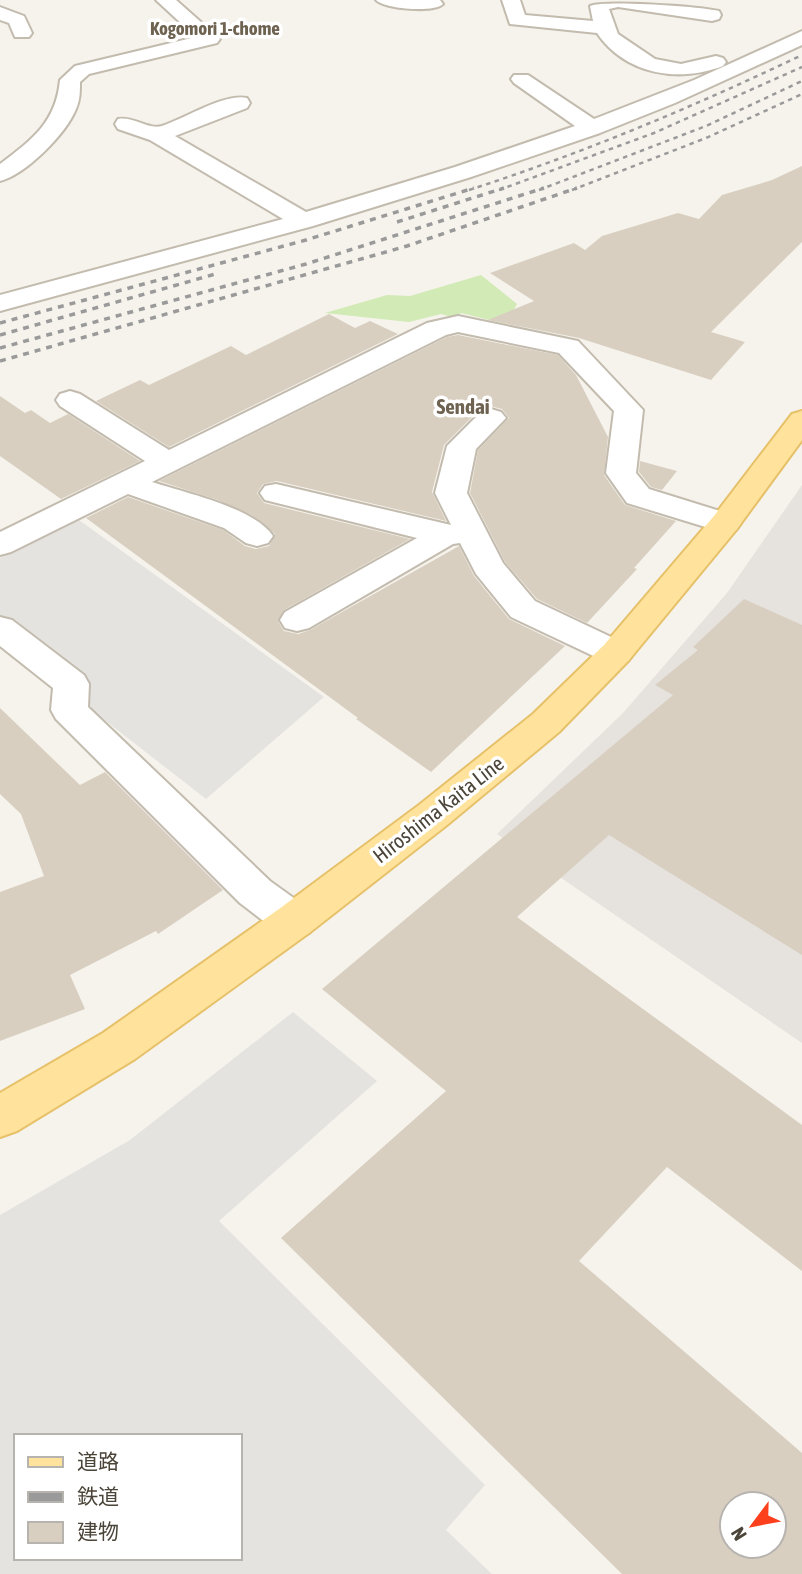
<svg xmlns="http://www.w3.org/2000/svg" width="802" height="1574" viewBox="0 0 802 1574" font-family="'Asap Condensed','Noto Sans JP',sans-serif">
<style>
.industrial{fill:#e6e2dd}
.green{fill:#d2eab5}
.parking{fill:#e5e3e0;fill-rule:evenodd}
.building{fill:#d8cfc1;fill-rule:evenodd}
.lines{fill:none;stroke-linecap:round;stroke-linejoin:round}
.minor-casing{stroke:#c2bbae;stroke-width:4}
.major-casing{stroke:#e6c16a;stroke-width:4}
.minor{fill:#fff;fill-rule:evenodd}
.major{fill:#ffe39c;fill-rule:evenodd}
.rail-far1{stroke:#9a9a9a;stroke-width:2.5;stroke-dasharray:4.5 4.5;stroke-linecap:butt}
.rail{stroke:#9a9a9a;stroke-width:3.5;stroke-dasharray:6 6;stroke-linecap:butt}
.labels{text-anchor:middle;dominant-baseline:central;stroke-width:7;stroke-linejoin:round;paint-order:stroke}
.far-neighbourhood-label{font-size:19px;font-weight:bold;fill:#6e6250;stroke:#fff}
.far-quarter-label{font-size:21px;font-weight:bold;fill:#6e6250;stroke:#fff}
.street-label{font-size:21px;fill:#4b4439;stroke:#fff}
</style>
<rect width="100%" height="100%" fill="#f6f3ec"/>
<path class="industrial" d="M 802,485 L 802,1043 L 497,834 L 623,713 L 727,593 Z"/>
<path class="green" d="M 481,275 L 517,304 L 506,324 L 461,313 L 455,318 L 441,314 L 409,322 L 325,313 L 387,295 L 410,296 Z"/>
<path class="parking" d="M 79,520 L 324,697 L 206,799 L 75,697 L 85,685 L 0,617 L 0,558 Z
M 293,1012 L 377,1081 L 219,1221 L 485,1485 L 446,1530 L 492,1574 L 0,1574 L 0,1215 L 130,1140 ZM 16,1436 L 240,1436 L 240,1558 L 16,1558 Z"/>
<path class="building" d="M 802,166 L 802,242 L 711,332 L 745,342 L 711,380 L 579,338 L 488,320 L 534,301 L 490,273 L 574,243 L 585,250 L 602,236 L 678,213 L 699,219 L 722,195 L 772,180 Z
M 329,314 L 355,328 L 370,321 L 398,334 L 169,447 L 96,401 L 140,380 L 149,385 L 231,346 L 246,355 Z
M 458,335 L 558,355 L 576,375 L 608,437 L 604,475 L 625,505 L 676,521 L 634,568 L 637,569 L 587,623 L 537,599 L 505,562 L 470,493 L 478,450 L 509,418 L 502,409 L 490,406 L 479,410 L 444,445 L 432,492 L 446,521 L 277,481 L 263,484 L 257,493 L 264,503 L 410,539 L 284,610 L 278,621 L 284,631 L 298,634 L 310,630 L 459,546 L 474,576 L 509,619 L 565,646 L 431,772 L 356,719 L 358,718 L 86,518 L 128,497 L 223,530 L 245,546 L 256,549 L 269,546 L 275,534 L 251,515 L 218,500 L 159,481 L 447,337 Z
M 0,396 L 25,413 L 31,410 L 50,423 L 68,414 L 140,461 L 61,499 L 0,456 Z
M 640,461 L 677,471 L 662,490 L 651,487 L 639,472 Z
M 744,599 L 802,625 L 802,955 L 609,835 L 517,917 L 802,1125 L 802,1271 L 667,1167 L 579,1261 L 802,1453 L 802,1574 L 622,1574 L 281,1238 L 446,1091 L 322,989 L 673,695 L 655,685 L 698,650 L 693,647 ZM 732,1504 L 774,1504 L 774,1546 L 732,1546 Z
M 0,708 L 80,785 L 105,772 L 223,890 L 158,934 L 156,931 L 70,975 L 85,1009 L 0,1041 L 0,892 L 44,876 L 21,814 L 0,794 Z"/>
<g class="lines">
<g class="minor-casing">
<path id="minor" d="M 156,0 L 176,0 L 220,39 L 217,43 L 89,74 L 80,82 C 80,92 80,100 76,109 C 66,134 25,175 0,181 L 0,164 C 33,139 56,122 60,80 L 75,66 L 196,37 Z
M 376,0 L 440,0 L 443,4 C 435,13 384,9 376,0 Z
M 502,0 L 520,0 L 525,15 L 593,21 L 590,6 C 603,0 697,6 719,11 L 721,15 L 719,19 L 712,21 L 618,7 L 609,9 L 618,34 L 655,59 L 681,64 L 716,56 L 723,58 L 726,62 L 723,66 C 679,83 626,75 597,33 L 510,24 Z
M 0,7 L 24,16 L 32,33 L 29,37 L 15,37 L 9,23 L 0,20 Z
M 802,31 L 802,45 L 675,103 L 600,133 L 471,177 L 313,226 L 0,311 L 0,295 L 283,219 L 150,140 L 118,129 L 115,124 L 118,119 C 133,116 148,130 162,126 C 184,119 225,93 247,98 L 250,103 L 247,108 L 175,136 L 306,212 L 455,167 L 575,126 L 514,83 L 511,79 L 514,75 L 528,75 L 594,119 L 694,80 Z
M 458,316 L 578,341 L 643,410 L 636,473 L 649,489 L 736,516 L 741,523 L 736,530 L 725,533 L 627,503 L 606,473 L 614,411 L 559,353 L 458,332 L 446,335 L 152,482 C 185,493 253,507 273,536 L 268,543 L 257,546 L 246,543 L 224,528 L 128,494 L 11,552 L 0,555 L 0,532 L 145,461 L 60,406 L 56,400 L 60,394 L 70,391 L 80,394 L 169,450 L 427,323 Z
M 491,409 L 501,412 L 506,418 L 476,449 L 467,493 L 503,563 L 535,601 L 628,645 L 634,653 L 628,661 L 616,665 L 604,661 L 511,617 L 476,574 L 460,543 L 453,544 L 309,628 L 297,631 L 285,628 L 280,620 L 285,612 L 417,538 L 265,500 L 260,493 L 265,486 L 276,484 L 451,525 L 435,493 L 447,446 L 481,412 Z
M 0,617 L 12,620 L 84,675 L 89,684 L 88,707 L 270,881 L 309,909 L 315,921 L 309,933 L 294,937 L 279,933 L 240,903 L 56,719 L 51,710 L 53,688 L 0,646 Z"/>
</g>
<g class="major-casing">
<path id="major" d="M 802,411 L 802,440 L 736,530 L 628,661 L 559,732 L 447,825 L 309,933 L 135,1059 L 17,1131 L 0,1137 L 0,1093 L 103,1033 L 279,909 L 419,805 L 533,714 L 604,645 L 714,516 L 792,414 Z"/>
</g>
<use href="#minor" class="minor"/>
<use href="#major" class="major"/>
<path class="rail-far1" d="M 469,190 C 583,153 693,107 802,55
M 499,190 L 654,133 L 802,67
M 539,190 L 706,126 L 802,81
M 572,190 L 706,138 L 802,94"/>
<path class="rail" d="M 397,222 L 504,188
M 0,323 L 306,240 L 474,188
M 0,335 L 219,273
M 0,348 L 306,264 L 544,188
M 0,361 L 407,246 L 577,188"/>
</g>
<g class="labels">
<g class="far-neighbourhood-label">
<text x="215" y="28">Kogomori 1-chome</text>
</g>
<g class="far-quarter-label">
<text x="463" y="406">Sendai</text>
</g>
<g class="street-label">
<text transform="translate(438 809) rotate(-38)">Hiroshima Kaita Line</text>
</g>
</g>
<rect x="14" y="1434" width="228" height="126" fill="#ffffff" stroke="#b7b4b0" stroke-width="2"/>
<rect x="28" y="1457" width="35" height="10" fill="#ffe39c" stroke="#b7b4b0" stroke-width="2"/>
<text x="77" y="1469" font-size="21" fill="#4b4439">道路</text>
<rect x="28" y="1492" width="35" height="10" fill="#9a9a9a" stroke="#b7b4b0" stroke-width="2"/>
<text x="77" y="1504" font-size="21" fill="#4b4439">鉄道</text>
<rect x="28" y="1522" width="35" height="21" fill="#d8cfc1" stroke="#b7b4b0" stroke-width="2"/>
<text x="77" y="1539" font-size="21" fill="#4b4439">建物</text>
<g transform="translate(753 1525) rotate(238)"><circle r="33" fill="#ffffff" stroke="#b7b4b0" stroke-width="2"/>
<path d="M0-5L12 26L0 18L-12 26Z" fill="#fc3f1d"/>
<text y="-10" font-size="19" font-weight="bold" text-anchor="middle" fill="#4b4439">N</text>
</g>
</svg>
